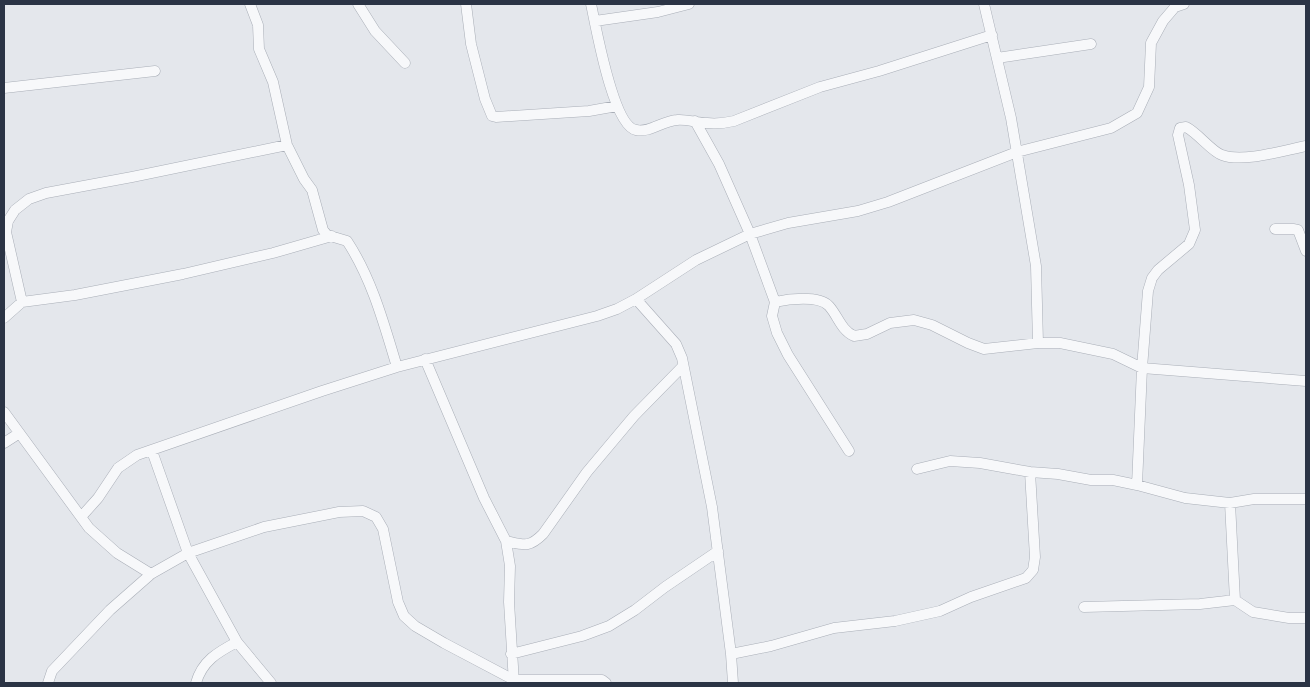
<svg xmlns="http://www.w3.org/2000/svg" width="1310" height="687" viewBox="0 0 1310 687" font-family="'Space Grotesk',sans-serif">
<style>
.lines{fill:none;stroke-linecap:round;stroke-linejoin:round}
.minor-casing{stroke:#a9aeb7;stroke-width:11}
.minor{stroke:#f7f8fa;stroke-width:10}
</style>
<rect width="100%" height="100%" fill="#e4e7ec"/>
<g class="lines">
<g class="minor-casing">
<path id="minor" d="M 250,4 L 258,25 L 259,49 L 273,82 L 287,145 L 304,179 L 312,190 L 323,230 L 327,235 L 347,241 C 372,279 384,324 397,367
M 358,4 L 375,31 L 405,63
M 466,4 L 471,44 L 485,99 L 492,116 L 496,117 L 589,111 L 617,106
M 591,4 C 596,27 613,126 636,130 C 650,133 662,121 677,120 C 687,119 697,123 707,123 C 716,124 725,123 734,121 L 820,87 L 879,71 L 992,35
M 984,4 L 1011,118 L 1036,266 L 1038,343
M 595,21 L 658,12 L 689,4
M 997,58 L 1091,44
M 4,88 L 155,71
M 695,121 L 719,164 L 750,234 L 775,302 L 772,316 L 777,333 L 788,355 L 849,451
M 1275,229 L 1293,229 L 1298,230 L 1306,251
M 636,299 L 676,344 L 682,358 L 712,507 L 731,654 L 733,683
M 22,302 L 6,232 L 8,221 L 15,210 L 29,199 L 46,193 L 132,177 L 287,145
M 775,302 C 788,299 819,295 829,306 C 838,316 841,330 854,336 L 867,334 L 890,323 L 914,320 L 932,325 L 968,343 L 984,349 L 1038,343 L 1060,343 L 1113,354 L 1142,368 L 1306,381
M 4,318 L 22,302 L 75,295 L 183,274 L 273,253 L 332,236
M 425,359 L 484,498 L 506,541 L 510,566 L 509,602 L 514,683
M 4,412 L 89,528 L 117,553 L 151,574
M 4,443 L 18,434
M 152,451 L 188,553 L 237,642 L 271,683
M 917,469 L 950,461 L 980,463 L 1030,472 L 1058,474 L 1091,480 L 1113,480 L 1137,485 L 1142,368 L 1148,291 L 1152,278 L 1158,270 L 1189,244 L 1195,230 L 1189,185 L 1178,135 L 1180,128 L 1186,127 C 1198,133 1212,152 1222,155 C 1243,163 1285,150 1306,146
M 1137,485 L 1185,498 L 1230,503 L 1254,499 L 1306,499
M 1230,503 L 1235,600 L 1253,612 L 1289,618 L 1306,618
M 81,517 L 98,498 L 118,468 L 137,455 L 322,391 L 397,367 L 597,316 L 617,309 L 636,299 L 696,260 L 750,234 L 788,223 L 858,211 L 888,202 L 1017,152 L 1111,128 L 1137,113 L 1149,87 L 1151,43 L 1163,21 L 1175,7 L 1184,4
M 506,541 C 524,545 529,548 543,534 L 587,472 L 634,416 L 683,366
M 1084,607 L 1200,604 L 1235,600
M 511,654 L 582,636 L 609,626 L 635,610 L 665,587 L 718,551
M 731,654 L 771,646 L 834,628 L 895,621 L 940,611 L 971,597 L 1026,578 L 1033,570 L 1035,557 L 1030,472
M 48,683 L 52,671 L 110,610 L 151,574 L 188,553 L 264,527 L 339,512 L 363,511 L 376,517 L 383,529 L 398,602 L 404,616 L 415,626 L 444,643 L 514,680 L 602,680 L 606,683
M 196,683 C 202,661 218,652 237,642"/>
</g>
<use href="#minor" class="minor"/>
</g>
<rect width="1310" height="687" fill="none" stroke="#2b3445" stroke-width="10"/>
</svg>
